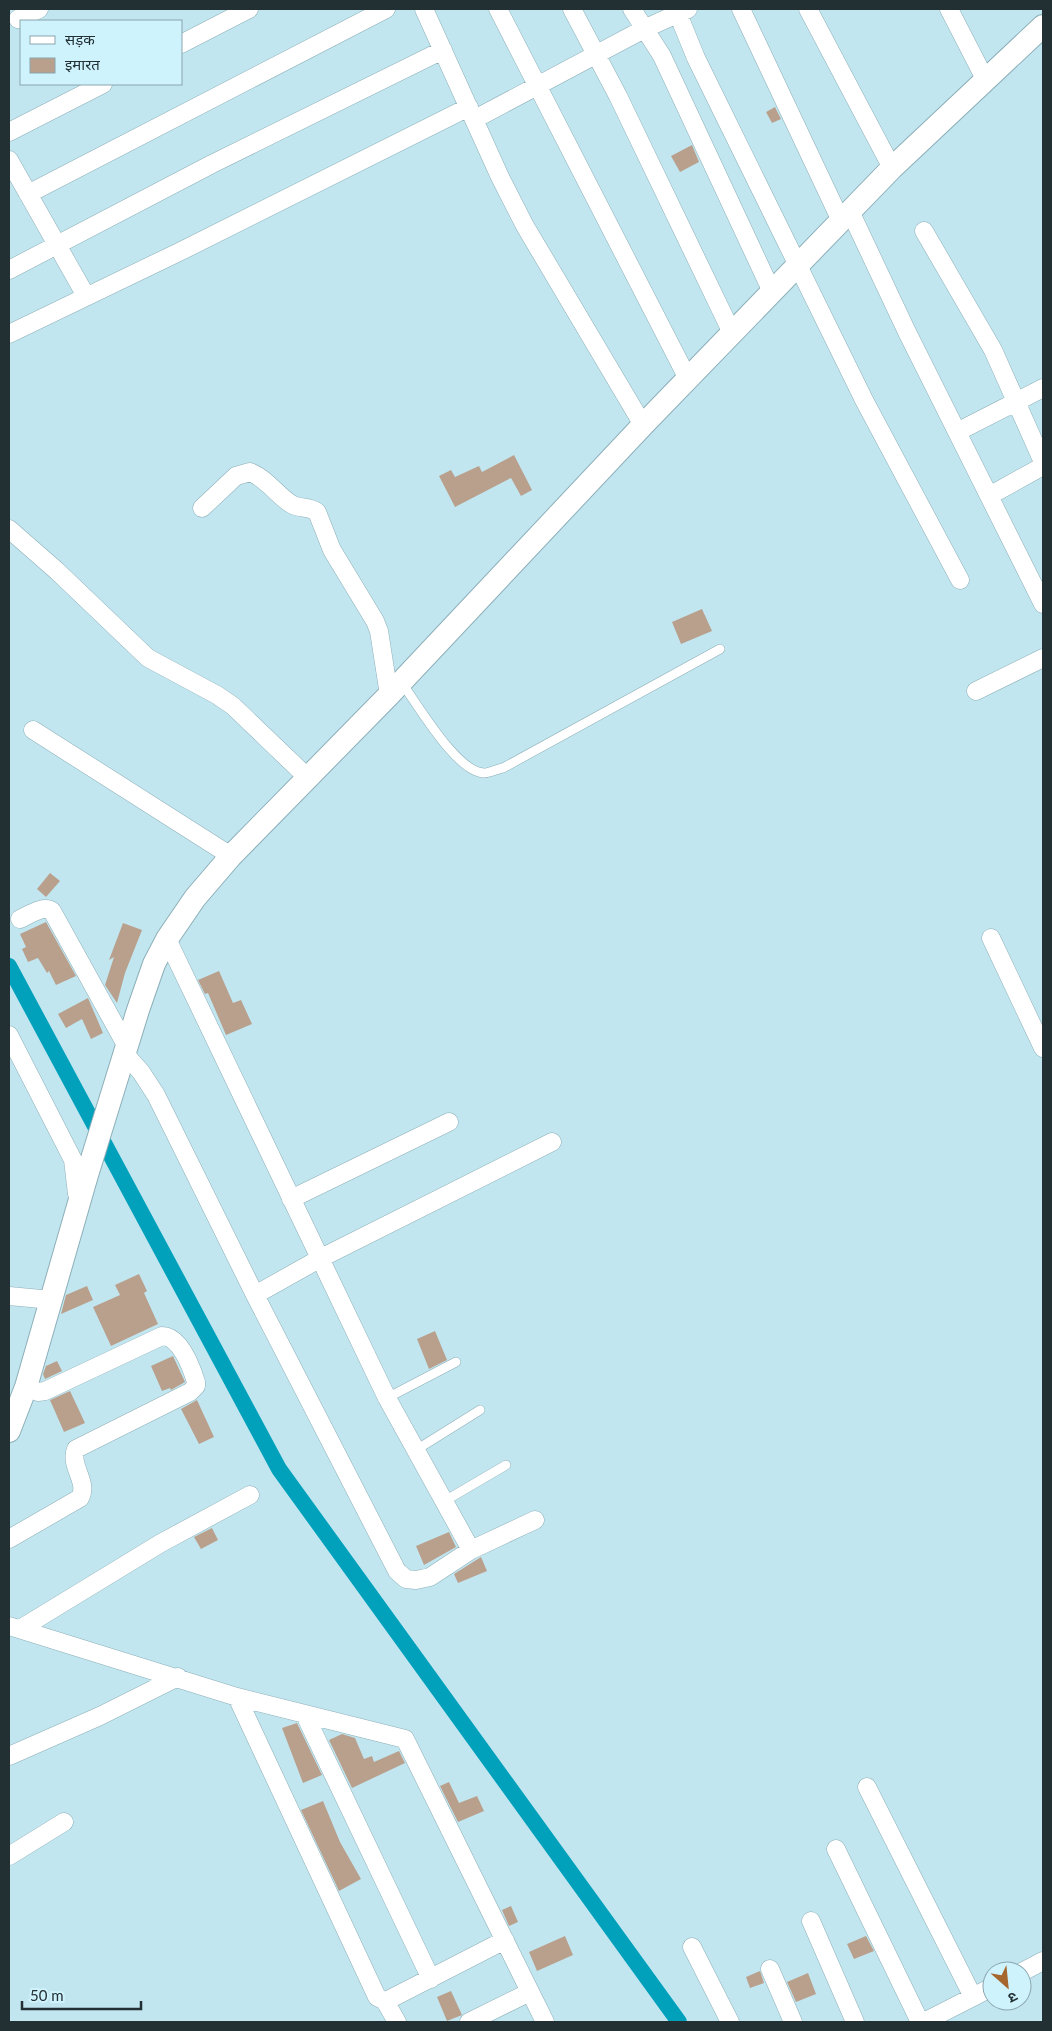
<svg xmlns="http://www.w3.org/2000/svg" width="1052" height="2031" viewBox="0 0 1052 2031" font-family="Lato,'Noto Sans Devanagari',sans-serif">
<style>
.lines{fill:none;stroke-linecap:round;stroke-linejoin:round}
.canal{stroke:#01a1bc;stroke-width:16}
.building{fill:#b9a08d}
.service-casing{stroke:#8cafb8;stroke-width:10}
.minor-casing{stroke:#8cafb8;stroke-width:19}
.tertiary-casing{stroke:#8cafb8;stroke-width:24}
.service{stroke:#fff;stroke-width:9}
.minor{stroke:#fff;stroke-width:18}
.tertiary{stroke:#fff;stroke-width:22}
</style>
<rect width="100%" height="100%" fill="#c2e6f0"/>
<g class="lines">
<path class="canal" d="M 9,966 L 279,1469 L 679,2022"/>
</g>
<path class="building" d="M 775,107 L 781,119 L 772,123 L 766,112 Z
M 692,145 L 699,162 L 680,172 L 671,156 Z
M 514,455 L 532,490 L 521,496 L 511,478 L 455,507 L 439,476 L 451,470 L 455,477 L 479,466 L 482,472 Z
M 702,609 L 712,631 L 681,644 L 672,622 Z
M 50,873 L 60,881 L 46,897 L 37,889 Z
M 46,922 L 76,976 L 56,985 L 49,971 L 47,973 L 38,958 L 28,962 L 22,949 L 26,947 L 20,934 Z
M 123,923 L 142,930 L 125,973 L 117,1003 L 105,985 L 114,957 L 109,960 Z
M 219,971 L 233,1003 L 241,1000 L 252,1024 L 226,1035 L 208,993 L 205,994 L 198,980 Z
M 88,998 L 103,1033 L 91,1039 L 82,1019 L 66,1028 L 58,1014 Z
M 139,1274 L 147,1291 L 144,1293 L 158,1324 L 111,1346 L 93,1307 L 120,1295 L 115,1285 Z
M 87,1286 L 93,1300 L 61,1314 L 66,1295 Z
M 435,1331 L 447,1360 L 429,1369 L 417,1339 Z
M 173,1356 L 185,1382 L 171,1390 L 170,1388 L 162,1391 L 151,1366 Z
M 57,1361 L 62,1371 L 45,1379 L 43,1374 L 46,1366 Z
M 70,1391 L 85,1423 L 64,1432 L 50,1400 Z
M 197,1400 L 214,1437 L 199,1444 L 181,1409 Z
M 212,1528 L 218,1540 L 201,1549 L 194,1537 Z
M 449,1532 L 456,1547 L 424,1565 L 416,1546 Z
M 481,1557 L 487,1571 L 458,1583 L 454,1574 Z
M 297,1723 L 322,1775 L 303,1783 L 282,1728 Z
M 342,1734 L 355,1738 L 364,1759 L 372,1756 L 374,1762 L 399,1751 L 405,1763 L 352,1788 L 329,1740 Z
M 449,1782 L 459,1803 L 477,1796 L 484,1811 L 458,1822 L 440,1786 Z
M 323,1801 L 340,1842 L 361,1879 L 339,1891 L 301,1810 Z
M 511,1906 L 518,1922 L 509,1926 L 502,1910 Z
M 565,1936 L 573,1955 L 537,1971 L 529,1952 Z
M 866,1936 L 874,1951 L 854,1959 L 847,1944 Z
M 760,1971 L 764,1983 L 750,1988 L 746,1977 Z
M 808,1973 L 816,1994 L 796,2002 L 787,1982 Z
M 451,1991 L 462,2015 L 447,2021 L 437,1997 Z"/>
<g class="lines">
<g class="service-casing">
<path id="service" d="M 401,682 C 417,703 456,772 484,773 C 489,773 497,769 503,768 L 720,649
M 387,1398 L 456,1362
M 416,1450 L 480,1410
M 443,1502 L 506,1465"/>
</g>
<g class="minor-casing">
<path id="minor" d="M 424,9 L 500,177 L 525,226 L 643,425
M 498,9 L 688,379
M 572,9 L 618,96 L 732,333
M 632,9 L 662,56 L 772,292
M 676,9 L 696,58 L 864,400 L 960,580
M 741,9 L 841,221
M 808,9 L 892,168
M 949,9 L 985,79
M 18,19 L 39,9
M 181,44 L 249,9
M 475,119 L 644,29 L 688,9
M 9,132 L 103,84
M 9,160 L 86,296
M 28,194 L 386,9
M 850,211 L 907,332 L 1043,604
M 924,231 L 993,350 L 1043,462
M 9,270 L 212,164 L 443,50
M 9,334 L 177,253 L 469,107
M 957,432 L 1043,388
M 989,496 L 1043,466
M 202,508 L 236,476 L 250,472 C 267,479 276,494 291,504 C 299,509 309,506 317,512 L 332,550 L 375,621 L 379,631 L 389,695
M 9,529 L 57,571 L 148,658 L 217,695 L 233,706 L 308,778
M 976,691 L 1043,658
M 33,730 L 231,856
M 20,919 C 29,915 43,905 52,911 L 126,1045
M 991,938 L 1043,1048
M 167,939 L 387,1398 L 471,1550
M 9,1035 L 73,1160 L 77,1194
M 125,1054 L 141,1072 L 156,1095 L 255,1295 L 397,1571 L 406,1579 L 416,1580 L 430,1577 L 471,1550 L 535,1520
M 291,1199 L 449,1122
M 255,1295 L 319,1259 L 552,1142
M 9,1296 L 52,1300
M 9,1539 L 80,1498 C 89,1482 69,1466 76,1449 L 190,1392 L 196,1386 L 196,1382 C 191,1366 180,1336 162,1336 L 45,1391 L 38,1392 L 26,1387
M 9,1626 L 237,1697 L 405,1739 L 545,2022
M 20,1629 L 161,1543 L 250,1495
M 237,1697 L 377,1997 L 385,2001 L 390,1999 L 505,1940
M 305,1715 L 431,1979
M 9,1756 L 100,1716 L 178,1677
M 867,1787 L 973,1997 L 924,2022
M 836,1849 L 920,2022
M 9,1856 L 64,1822
M 811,1921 L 855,2022
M 692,1947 L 730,2022
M 770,1969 L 793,2022
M 1022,1972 L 1043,1961
M 973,1997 L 992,1987
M 385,2001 L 397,2022
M 469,2022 L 530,1992"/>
</g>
<g class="tertiary-casing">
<path id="tertiary" d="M 9,1431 L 26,1387 L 87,1175 L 138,1010 L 154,964 L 167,939 L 195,898 L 231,856 L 389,695 L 643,425 L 892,168 L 1043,26"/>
</g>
<use href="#service" class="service"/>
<use href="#minor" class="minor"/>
<use href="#tertiary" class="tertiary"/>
</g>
<rect width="1052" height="2031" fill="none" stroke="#223034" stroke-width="20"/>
<rect x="20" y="20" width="162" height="65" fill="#cff3fd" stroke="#8aa5ad"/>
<rect x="30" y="36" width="25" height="8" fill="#ffffff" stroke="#8aa5ad"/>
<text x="65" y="45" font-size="15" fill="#223034">सड़क</text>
<rect x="30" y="58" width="25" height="15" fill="#b9a08d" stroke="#8aa5ad"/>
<text x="65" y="70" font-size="15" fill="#223034">इमारत</text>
<g transform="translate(1007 1986) rotate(153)"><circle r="24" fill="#cff3fd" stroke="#8aa5ad"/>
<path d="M0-4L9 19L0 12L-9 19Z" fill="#a6672f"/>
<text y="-8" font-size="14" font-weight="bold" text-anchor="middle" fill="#223034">उ</text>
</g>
<path d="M22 2001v8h119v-8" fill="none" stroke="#223034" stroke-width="2.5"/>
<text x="30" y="2001" font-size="15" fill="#223034" stroke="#cff3fd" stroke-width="4" paint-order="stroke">50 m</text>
</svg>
